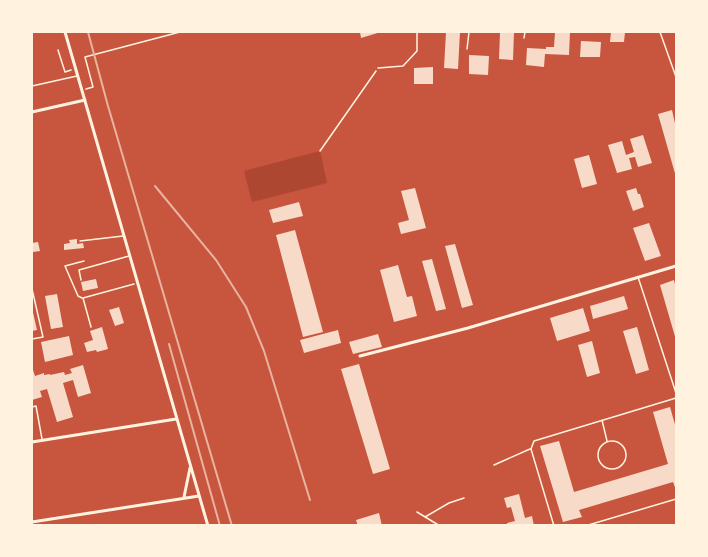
<svg xmlns="http://www.w3.org/2000/svg" width="708" height="557" viewBox="0 0 708 557" font-family="Poppins,sans-serif">
<style>
.green{fill:#ae4732}
.building{fill:#f7dbc8}
.lines{fill:none;stroke-linecap:round;stroke-linejoin:round}
.path{stroke:#fff3e0;stroke-width:1.5}
.service{stroke:#fff3e0;stroke-width:1.5}
.minor{stroke:#fff3e0;stroke-width:3}
.rail{stroke:#e9b49f;stroke-width:2}
</style>
<rect width="100%" height="100%" fill="#c8553d"/>
<path class="green" d="M 320,151 L 327,183 L 252,202 L 244,171 Z"/>
<path class="building" d="M 360,32 L 381,32 L 361,38 Z
M 446,32 L 460,32 L 458,69 L 444,68 Z
M 500,32 L 514,32 L 513,60 L 499,59 Z
M 555,32 L 570,32 L 569,55 L 545,54 L 544,67 L 526,65 L 527,48 L 546,49 L 546,47 L 554,47 Z
M 611,32 L 625,32 L 624,42 L 610,42 Z
M 581,41 L 601,42 L 600,57 L 580,57 Z
M 469,55 L 489,56 L 488,75 L 469,74 Z
M 433,67 L 433,84 L 414,84 L 414,68 Z
M 672,110 L 676,128 L 676,177 L 658,114 Z
M 643,135 L 652,163 L 638,167 L 635,157 L 629,158 L 632,169 L 617,173 L 608,145 L 622,141 L 626,155 L 634,152 L 630,139 Z
M 589,155 L 597,184 L 582,188 L 574,159 Z
M 415,188 L 426,228 L 401,234 L 398,223 L 409,220 L 401,191 Z
M 636,188 L 638,194 L 640,194 L 644,207 L 633,211 L 626,191 Z
M 299,202 L 303,216 L 273,223 L 269,210 Z
M 649,223 L 661,256 L 645,261 L 633,228 Z
M 295,230 L 323,332 L 303,337 L 276,235 Z
M 77,239 L 77,244 L 83,243 L 84,248 L 64,250 L 64,244 L 70,243 L 69,240 Z
M 38,242 L 40,251 L 33,252 L 32,243 Z
M 455,244 L 473,305 L 462,308 L 445,246 Z
M 432,259 L 446,309 L 436,311 L 422,261 Z
M 398,265 L 407,297 L 412,296 L 417,316 L 394,322 L 380,270 Z
M 96,279 L 98,288 L 83,291 L 81,282 Z
M 674,280 L 676,289 L 676,340 L 660,285 Z
M 57,294 L 63,327 L 51,329 L 45,296 Z
M 624,296 L 628,309 L 593,319 L 590,306 Z
M 119,307 L 124,323 L 115,326 L 109,310 Z
M 32,308 L 37,330 L 32,331 Z
M 583,308 L 590,331 L 557,341 L 550,318 Z
M 102,327 L 108,349 L 97,352 L 96,350 L 87,352 L 84,343 L 93,340 L 90,331 Z
M 637,327 L 649,370 L 636,374 L 623,331 Z
M 338,330 L 341,343 L 304,353 L 300,340 Z
M 378,334 L 382,347 L 353,354 L 349,342 Z
M 69,336 L 73,355 L 45,362 L 41,342 Z
M 592,341 L 600,373 L 587,377 L 578,345 Z
M 359,364 L 390,469 L 373,474 L 341,369 Z
M 83,365 L 91,393 L 78,397 L 73,380 L 63,383 L 73,417 L 57,422 L 47,389 L 40,391 L 42,397 L 32,400 L 32,371 L 33,370 L 35,376 L 44,373 L 44,375 L 50,374 L 50,375 L 64,372 L 65,375 L 72,373 L 70,369 Z
M 670,407 L 676,428 L 676,490 L 673,482 L 579,510 L 582,517 L 563,522 L 540,446 L 559,441 L 574,492 L 668,464 L 653,412 Z
M 519,494 L 525,518 L 532,516 L 534,526 L 508,526 L 507,523 L 515,521 L 511,507 L 507,508 L 504,498 Z
M 379,513 L 382,526 L 358,526 L 356,520 Z"/>
<g class="lines">
<path class="path" d="M 660,32 L 676,77
M 58,50 L 65,72 L 71,70
M 86,89 L 93,87 L 85,57 L 180,32
M 320,151 L 376,71
M 82,298 L 78,296 L 65,266 L 84,261
M 91,327 L 83,298 L 134,284
M 417,512 L 440,526
M 425,517 L 449,503 L 464,498"/>
<path class="service" d="M 524,38 L 525,32
M 467,49 L 469,32
M 378,68 L 403,66 L 417,51 L 417,32
M 32,86 L 77,76
M 80,241 L 123,236
M 638,277 L 676,393
M 81,280 L 79,270 L 129,256
M 32,289 L 43,337 L 32,339
M 32,407 L 36,406 L 42,439
M 602,420 L 607,441
M598 455a14 14 0 1 1 28 0a14 14 0 1 1-28 0Z
M 494,465 L 530,449
M 554,526 L 531,449 L 534,441 L 676,398
M 585,526 L 676,499"/>
<path class="minor" d="M 65,32 L 208,526
M 32,112 L 85,100
M 360,356 L 468,328 L 676,266
M 32,442 L 176,419
M 184,497 L 190,468
M 32,522 L 199,496"/>
<path class="rail" d="M 88,32 L 108,106 L 232,526
M 155,186 L 216,260 L 246,307 L 264,351 L 310,500
M 169,344 L 220,526"/>
</g>
<rect width="708" height="557" fill="none" stroke="#fff3e0" stroke-width="66"/>
</svg>
